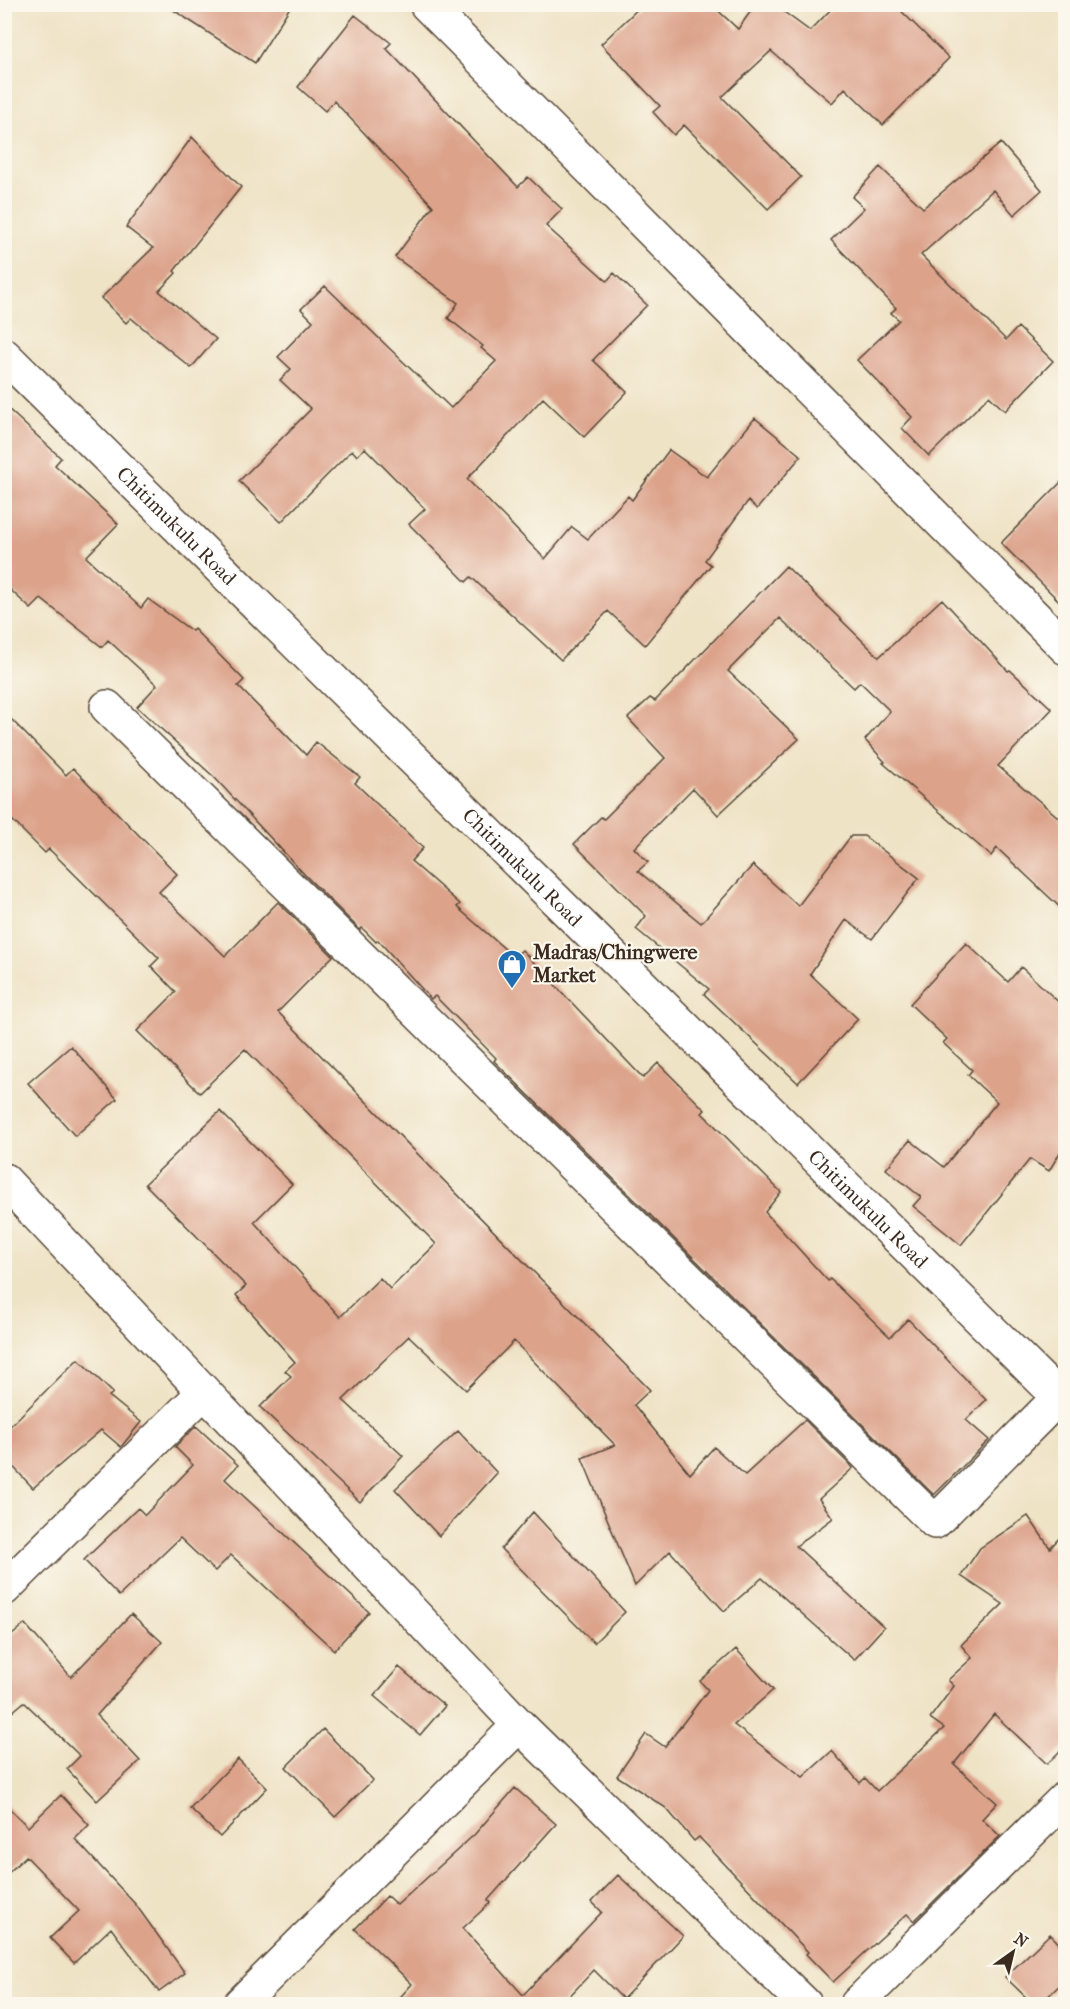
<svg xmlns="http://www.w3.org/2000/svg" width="1070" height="2009" viewBox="0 0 1070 2009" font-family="'IM FELL French Canon',serif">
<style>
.building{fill:#dca28a}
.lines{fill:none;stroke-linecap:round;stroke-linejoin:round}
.street-casing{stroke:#564637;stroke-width:36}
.secondary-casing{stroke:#564637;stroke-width:36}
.street{stroke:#fff;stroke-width:33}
.secondary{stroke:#fff;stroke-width:33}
.labels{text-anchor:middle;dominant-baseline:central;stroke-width:4.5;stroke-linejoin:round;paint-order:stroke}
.street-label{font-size:20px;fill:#3b2a1e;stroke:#fbf7ec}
.poi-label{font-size:20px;font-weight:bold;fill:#3b2a1e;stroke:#fbf7ec;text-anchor:start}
</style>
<rect width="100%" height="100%" fill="#fbf7ec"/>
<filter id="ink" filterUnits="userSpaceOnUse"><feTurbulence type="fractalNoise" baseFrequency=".0167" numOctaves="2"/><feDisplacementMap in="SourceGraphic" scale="12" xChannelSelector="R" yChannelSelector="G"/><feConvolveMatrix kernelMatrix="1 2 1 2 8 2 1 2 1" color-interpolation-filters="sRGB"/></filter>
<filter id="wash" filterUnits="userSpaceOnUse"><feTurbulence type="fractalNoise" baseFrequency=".008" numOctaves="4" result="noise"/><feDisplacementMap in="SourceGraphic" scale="24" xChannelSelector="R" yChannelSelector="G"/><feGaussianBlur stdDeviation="1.35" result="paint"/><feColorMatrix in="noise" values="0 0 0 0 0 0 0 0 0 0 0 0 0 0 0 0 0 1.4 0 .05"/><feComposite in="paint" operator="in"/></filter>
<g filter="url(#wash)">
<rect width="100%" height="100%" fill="#efe3c6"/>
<g id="blocks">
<path class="building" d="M 164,4 L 292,4 L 255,63 Z
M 643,4 L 711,4 L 738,29 L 756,4 L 773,4 L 810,31 L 836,4 L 894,4 L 949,58 L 883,125 L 845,88 L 832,103 L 771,51 L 722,97 L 801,177 L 768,209 L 684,125 L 674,135 L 653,112 L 660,106 L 601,44 Z
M 355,15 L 391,43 L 386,48 L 518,187 L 528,177 L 562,209 L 546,226 L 607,281 L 614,273 L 647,305 L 593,360 L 627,392 L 584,437 L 543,398 L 467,479 L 545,559 L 572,527 L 588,539 L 628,496 L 632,500 L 669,450 L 707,477 L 755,418 L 801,456 L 757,509 L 748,501 L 705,560 L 711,565 L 645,645 L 608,611 L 561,660 L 471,577 L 466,582 L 409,524 L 425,509 L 365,448 L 357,456 L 352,450 L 281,522 L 239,481 L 311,409 L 280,380 L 291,369 L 278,357 L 313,321 L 301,309 L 325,286 L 451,408 L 496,361 L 481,348 L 483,346 L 448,318 L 458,303 L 395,257 L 433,206 L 334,101 L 325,111 L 298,87 Z
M 192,137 L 241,187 L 174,271 L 176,273 L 159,291 L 216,339 L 191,368 L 131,318 L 126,323 L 101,298 L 153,248 L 126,227 Z
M 1001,143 L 1042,190 L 1014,215 L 993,190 L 921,255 L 1006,340 L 1018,327 L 1053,361 L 1005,411 L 989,396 L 929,456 L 902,428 L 912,417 L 857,360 L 899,320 L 891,313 L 896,308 L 831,240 L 864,208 L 852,197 L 880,167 L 923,208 Z
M 4,405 L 61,458 L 55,465 L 118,524 L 86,557 L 141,608 L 148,599 L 192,631 L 194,629 L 244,680 L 238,686 L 306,755 L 316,742 L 360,777 L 355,783 L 423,848 L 411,861 L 460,904 L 457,907 L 514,957 L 522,950 L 643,1078 L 658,1063 L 705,1110 L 702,1113 L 781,1192 L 765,1212 L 828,1281 L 830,1279 L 890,1337 L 908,1319 L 986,1400 L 966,1420 L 989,1440 L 934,1495 L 494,1061 L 496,1058 L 435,996 L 431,999 L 378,940 L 376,942 L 362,928 L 360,930 L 305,875 L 214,777 L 137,707 L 157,685 L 108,640 L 102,647 L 41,599 L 31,609 L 4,584 Z
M 1065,478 L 1065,607 L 1001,543 Z
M 786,566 L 879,657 L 942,599 L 1008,671 L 1010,670 L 1052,709 L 998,766 L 1065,823 L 1065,912 L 997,848 L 991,856 L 883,763 L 885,762 L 865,740 L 890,711 L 860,682 L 854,688 L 780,618 L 728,671 L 799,739 L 718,815 L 693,788 L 634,848 L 648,862 L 638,871 L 701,923 L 753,865 L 798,906 L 851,836 L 864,836 L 919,878 L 872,939 L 846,920 L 810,974 L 858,1019 L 798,1083 L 704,994 L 709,989 L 636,929 L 646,916 L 574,844 L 601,817 L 604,819 L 665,758 L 628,718 L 650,698 L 655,701 Z
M 4,712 L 66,775 L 73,768 L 177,874 L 159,892 L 225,956 L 278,902 L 333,956 L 278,1012 L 650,1390 L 634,1405 L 690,1474 L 714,1447 L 745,1475 L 805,1420 L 853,1468 L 819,1499 L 833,1518 L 796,1546 L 884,1627 L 854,1660 L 762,1578 L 724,1611 L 670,1551 L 635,1586 L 582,1458 L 615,1445 L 514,1341 L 466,1390 L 409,1336 L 343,1400 L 403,1456 L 360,1502 L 260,1407 L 291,1376 L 285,1371 L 295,1362 L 236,1295 L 246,1286 L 145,1184 L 220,1111 L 292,1184 L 254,1222 L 340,1317 L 380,1278 L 390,1289 L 436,1244 L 245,1049 L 200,1093 L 137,1031 L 176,992 L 151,966 L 159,958 L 49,849 L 45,853 L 4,812 Z
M 966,943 L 1008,982 L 1021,967 L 1065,1008 L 1065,1144 L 1049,1171 L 1030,1159 L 961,1245 L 913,1206 L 921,1197 L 886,1169 L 910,1140 L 944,1167 L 997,1102 L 968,1075 L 972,1070 L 943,1043 L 947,1039 L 910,1004 Z
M 71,1046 L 117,1099 L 75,1136 L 28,1083 Z
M 78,1359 L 113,1393 L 109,1396 L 141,1422 L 121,1447 L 101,1430 L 33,1488 L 4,1457 L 4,1432 Z
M 196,1426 L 238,1465 L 225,1479 L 369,1612 L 334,1650 L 231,1555 L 215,1571 L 180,1538 L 119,1596 L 84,1560 L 138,1508 L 145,1515 L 193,1465 L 175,1447 Z
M 458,1431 L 497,1473 L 439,1536 L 395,1489 Z
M 533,1512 L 625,1612 L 594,1643 L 501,1549 Z
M 1028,1516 L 1050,1548 L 1065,1532 L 1065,1746 L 1047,1764 L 994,1714 L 954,1764 L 997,1803 L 982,1819 L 1000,1836 L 914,1921 L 907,1914 L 833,1982 L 806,1954 L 808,1952 L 699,1837 L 694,1841 L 666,1808 L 617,1776 L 646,1734 L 665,1747 L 708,1690 L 700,1681 L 736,1649 L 773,1690 L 734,1725 L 803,1777 L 832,1751 L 860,1783 L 865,1778 L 877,1791 L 944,1728 L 930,1718 L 954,1686 L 948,1680 L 972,1658 L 961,1645 L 1003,1604 L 961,1576 L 980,1548 Z
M 131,1614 L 162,1642 L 97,1715 L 140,1761 L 97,1801 L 67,1769 L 80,1756 L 24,1702 L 4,1719 L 4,1642 L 25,1624 L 71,1677 Z
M 399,1667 L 445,1706 L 420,1735 L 374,1696 Z
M 323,1729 L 373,1780 L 335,1817 L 286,1767 Z
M 238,1759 L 267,1788 L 220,1837 L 190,1808 Z
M 515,1788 L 556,1824 L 488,1900 L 490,1903 L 463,1928 L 523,1995 L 602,1912 L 592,1902 L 618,1875 L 683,1936 L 623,1999 L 594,1970 L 562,2004 L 394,2004 L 412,1984 L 355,1929 L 387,1896 L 397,1905 L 475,1834 Z
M 61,1795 L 89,1825 L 75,1839 L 136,1905 L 185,1973 L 159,1992 L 111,1928 L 74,1963 L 50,1938 L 79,1911 L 26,1856 L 4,1877 L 4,1803 L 28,1827 Z
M 1050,1934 L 1065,1950 L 1065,1980 L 1040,2004 L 1033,2004 L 1005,1977 Z"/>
</g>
</g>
<g filter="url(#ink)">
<use href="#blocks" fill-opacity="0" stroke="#564637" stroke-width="1.5"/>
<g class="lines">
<g class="street-casing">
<path id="street" d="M 426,4 L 1066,648
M 107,707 L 935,1522 L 1059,1397
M 4,1180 L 519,1725 L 805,2004
M 4,1589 L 204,1392
M 240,2004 L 519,1725
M 857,2004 L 1066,1797"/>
</g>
<g class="secondary-casing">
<g id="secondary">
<path id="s1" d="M 4,355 L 1066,1404"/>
</g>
</g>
<use href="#street" class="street"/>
<use href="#secondary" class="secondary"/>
</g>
</g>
<defs>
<g id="shop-pin" transform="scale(1.5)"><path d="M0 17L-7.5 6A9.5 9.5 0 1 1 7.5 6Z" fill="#1f6fb2" stroke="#fbf7ec"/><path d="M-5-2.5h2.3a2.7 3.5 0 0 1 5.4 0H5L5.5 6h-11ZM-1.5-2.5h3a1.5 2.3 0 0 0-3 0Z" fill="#fff"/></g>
</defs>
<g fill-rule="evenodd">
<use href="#shop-pin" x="512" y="964"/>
</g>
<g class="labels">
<g class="street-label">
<text stroke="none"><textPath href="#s1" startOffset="243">Chitimukulu Road</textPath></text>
<text stroke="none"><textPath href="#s1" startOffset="729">Chitimukulu Road</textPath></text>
<text stroke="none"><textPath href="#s1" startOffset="1215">Chitimukulu Road</textPath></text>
</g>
<g class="poi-label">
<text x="533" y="952">Madras/Chingwere<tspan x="533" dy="23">Market</tspan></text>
</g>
</g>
<rect width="1070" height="2009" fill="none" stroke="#fbf7ec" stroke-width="24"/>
<g transform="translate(1013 1952) rotate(34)" stroke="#fbf7ec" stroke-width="4.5" paint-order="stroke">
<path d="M0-4.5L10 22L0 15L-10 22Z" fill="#3b2a1e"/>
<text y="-9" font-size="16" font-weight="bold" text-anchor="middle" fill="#3b2a1e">N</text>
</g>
</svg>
